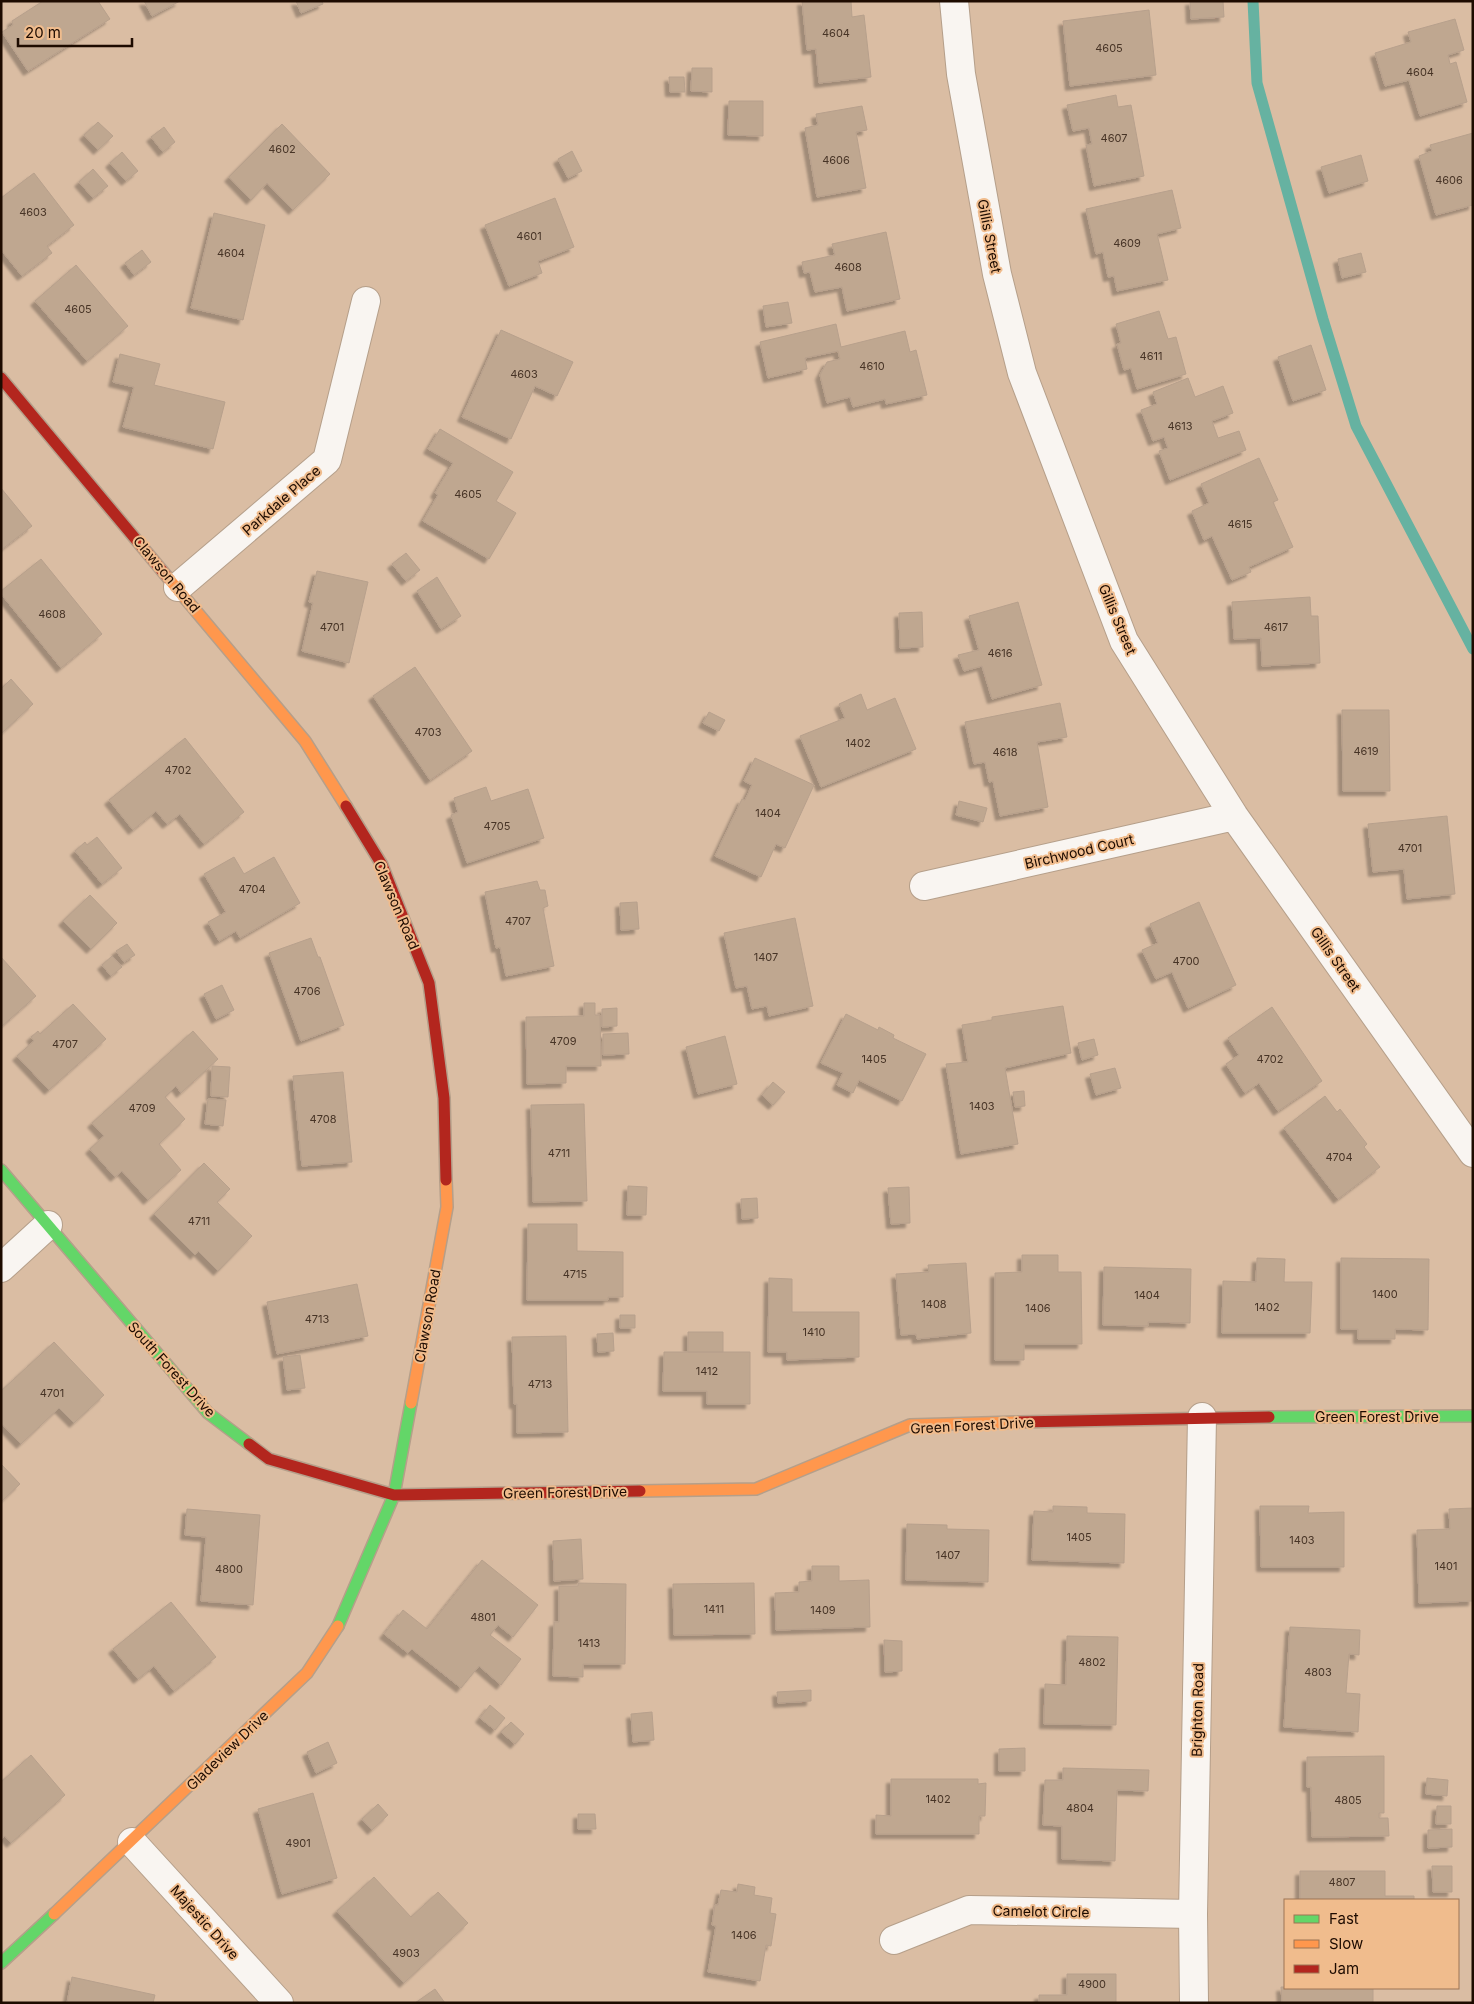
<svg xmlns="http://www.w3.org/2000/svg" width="1474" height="2004" viewBox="0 0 1474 2004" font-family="Inter,sans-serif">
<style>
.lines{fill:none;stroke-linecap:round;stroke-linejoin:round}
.stream{stroke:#66b2a1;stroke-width:11}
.building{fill:#bfa790;stroke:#b7a08c;filter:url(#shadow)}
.street-casing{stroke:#b59f8a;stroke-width:30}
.fast-casing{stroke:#b59f8a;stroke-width:14}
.slow-casing{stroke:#b59f8a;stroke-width:14}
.jam-casing{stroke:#b59f8a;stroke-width:14}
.street{stroke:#f9f5f1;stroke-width:28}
.fast{stroke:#63d668;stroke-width:11}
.slow{stroke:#ff974d;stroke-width:11}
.jam{stroke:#b3261e;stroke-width:11}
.labels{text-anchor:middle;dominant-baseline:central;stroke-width:4;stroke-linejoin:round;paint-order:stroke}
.number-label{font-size:11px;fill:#473426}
.street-label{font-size:14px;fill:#1d0b00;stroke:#f0bc8d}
</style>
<defs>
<filter id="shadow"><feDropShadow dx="-4.5" dy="4.5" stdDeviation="1" flood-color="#0004"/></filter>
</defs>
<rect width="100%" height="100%" fill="#dabda3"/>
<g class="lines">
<path class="stream" d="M 1253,1 L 1257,83 L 1323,319 L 1356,426 L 1473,649"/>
</g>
<path class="building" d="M 43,1 L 98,1 L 110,19 L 28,71 L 2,32 L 13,25 L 12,21 Z
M 144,1 L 180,1 L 152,16 Z
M 296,1 L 322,1 L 323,4 L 301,13 Z
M 802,1 L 851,1 L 852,17 L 864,15 L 871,77 L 819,83 L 816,49 L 807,50 Z
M 1190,1 L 1223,1 L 1224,17 L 1191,19 Z
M 1149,10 L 1156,75 L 1070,86 L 1063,21 Z
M 1455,19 L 1464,50 L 1448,55 L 1450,64 L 1456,62 L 1467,102 L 1420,116 L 1409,80 L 1385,86 L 1375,53 L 1411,42 L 1408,32 Z
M 692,68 L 712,68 L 712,92 L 691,91 Z
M 669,77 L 684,77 L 685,92 L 670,92 Z
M 1116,95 L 1118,107 L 1131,105 L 1144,176 L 1094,186 L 1086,145 L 1092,144 L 1089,128 L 1073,131 L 1067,105 Z
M 729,101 L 763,101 L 763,136 L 728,135 Z
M 862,106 L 867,130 L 856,132 L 866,188 L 817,197 L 805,128 L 818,125 L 816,114 Z
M 98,122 L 113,136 L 98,150 L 84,135 Z
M 282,124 L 330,174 L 293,210 L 267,183 L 251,200 L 229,177 Z
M 164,127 L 175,142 L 163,152 L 151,137 Z
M 1473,133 L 1473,205 L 1436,215 L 1419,156 L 1432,151 L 1430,145 Z
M 572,151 L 582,171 L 568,178 L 558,159 Z
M 122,152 L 138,171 L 126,181 L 110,163 Z
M 1361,155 L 1368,181 L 1329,193 L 1321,167 Z
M 93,169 L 108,186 L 93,198 L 79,182 Z
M 34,173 L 74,225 L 47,246 L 52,253 L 22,276 L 1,250 L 1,198 Z
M 1172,190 L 1181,228 L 1157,234 L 1168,280 L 1117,291 L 1114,276 L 1108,277 L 1103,252 L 1096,254 L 1086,209 Z
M 555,198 L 574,247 L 538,261 L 542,273 L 509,286 L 485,225 Z
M 214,213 L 265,225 L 243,320 L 191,308 Z
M 886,232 L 900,299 L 847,311 L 842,287 L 815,292 L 810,272 L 804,273 L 802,262 L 835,255 L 832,244 Z
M 142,250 L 151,262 L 134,275 L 125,263 Z
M 1361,253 L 1366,272 L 1342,278 L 1338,259 Z
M 76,265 L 128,326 L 87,361 L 35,301 Z
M 788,302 L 792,323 L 766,327 L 763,306 Z
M 1159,311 L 1168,339 L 1176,337 L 1186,374 L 1137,389 L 1131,368 L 1124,370 L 1117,344 L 1121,343 L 1116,324 Z
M 836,324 L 841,347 L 905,331 L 910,352 L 916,350 L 927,395 L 886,404 L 885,399 L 853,407 L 850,397 L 827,403 L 820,375 L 827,362 L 840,359 L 838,351 L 805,358 L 807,369 L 768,378 L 760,342 Z
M 501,330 L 573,362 L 557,396 L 535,386 L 511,439 L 462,417 Z
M 1311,345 L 1326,390 L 1293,401 L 1278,357 Z
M 120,354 L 160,364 L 154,385 L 225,402 L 213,449 L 123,427 L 134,387 L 113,382 Z
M 1188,378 L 1195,397 L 1223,386 L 1233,413 L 1212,421 L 1218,438 L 1239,431 L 1246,450 L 1170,480 L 1159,451 L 1168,448 L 1164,437 L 1153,441 L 1141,410 L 1157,404 L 1153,392 Z
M 440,429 L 513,472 L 496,501 L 516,513 L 489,559 L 423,521 L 438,495 L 435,493 L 453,463 L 428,449 Z
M 1259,458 L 1278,500 L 1273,502 L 1293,547 L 1249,567 L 1251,572 L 1232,580 L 1212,536 L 1204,540 L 1192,511 L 1209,503 L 1201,484 Z
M 1,488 L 32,526 L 1,550 Z
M 406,553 L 420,570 L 406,581 L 392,564 Z
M 41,559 L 102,634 L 61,668 L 1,594 L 1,591 Z
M 317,571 L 368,582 L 349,663 L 302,651 L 313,603 L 309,602 Z
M 437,577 L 461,616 L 441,629 L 417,591 Z
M 1310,597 L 1311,616 L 1318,616 L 1320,663 L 1262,666 L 1261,638 L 1234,639 L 1232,602 Z
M 1018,602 L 1042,685 L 992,699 L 982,666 L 964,671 L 958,655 L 979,650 L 969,616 Z
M 922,612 L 923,647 L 900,648 L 899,613 Z
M 415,667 L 472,751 L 430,780 L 373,696 Z
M 11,679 L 33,704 L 1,734 L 1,689 Z
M 861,694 L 867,710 L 895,698 L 916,749 L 821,787 L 800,736 L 845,718 L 839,704 Z
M 1060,703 L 1067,737 L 1037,742 L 1048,807 L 1000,816 L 993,781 L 989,782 L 985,762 L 974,764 L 965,722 Z
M 1342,710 L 1389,710 L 1390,791 L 1343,791 Z
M 709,712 L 725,720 L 719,731 L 703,723 Z
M 185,738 L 244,812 L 204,844 L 180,814 L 167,824 L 156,811 L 133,830 L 109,800 Z
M 755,758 L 814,785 L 785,848 L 776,844 L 761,877 L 715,856 L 742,799 L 745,800 L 752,785 L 744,781 Z
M 486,787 L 491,801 L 528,789 L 544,838 L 467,863 L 451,815 L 458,812 L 454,798 Z
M 959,801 L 987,808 L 983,822 L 956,815 Z
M 1447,816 L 1455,894 L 1407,899 L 1404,869 L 1373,872 L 1368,824 Z
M 97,837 L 122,868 L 102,884 L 75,851 L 85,842 L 87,845 Z
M 234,857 L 244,874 L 274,857 L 300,903 L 240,938 L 236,931 L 219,941 L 208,922 L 226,912 L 204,874 Z
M 537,881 L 540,890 L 545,890 L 548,906 L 543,908 L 554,966 L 506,976 L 500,947 L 496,948 L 485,892 Z
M 90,895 L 117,923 L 91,949 L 63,921 Z
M 637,902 L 639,929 L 621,930 L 620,903 Z
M 1199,902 L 1236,985 L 1188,1008 L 1172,972 L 1156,979 L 1142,950 L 1158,943 L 1150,924 Z
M 795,918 L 813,1006 L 769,1016 L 767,1006 L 752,1009 L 747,986 L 736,988 L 724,933 Z
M 311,938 L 318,957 L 320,957 L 344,1025 L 301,1041 L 269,953 Z
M 127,944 L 135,955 L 124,962 L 116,951 Z
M 112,956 L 122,967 L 111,976 L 102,965 Z
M 1,957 L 36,996 L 1,1027 Z
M 222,985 L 234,1010 L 216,1019 L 204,994 Z
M 584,1003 L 595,1003 L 595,1015 L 600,1015 L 601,1066 L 566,1066 L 566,1083 L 527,1084 L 526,1017 L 584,1016 Z
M 73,1004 L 106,1039 L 49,1090 L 17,1056 L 34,1041 L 31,1037 L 38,1031 L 40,1034 Z
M 1063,1006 L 1071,1053 L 1005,1068 L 1018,1144 L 961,1154 L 946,1064 L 968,1062 L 962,1025 L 992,1020 L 992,1017 Z
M 1272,1007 L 1322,1081 L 1278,1111 L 1259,1083 L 1245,1093 L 1226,1064 L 1239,1055 L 1228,1038 Z
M 617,1008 L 617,1026 L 602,1027 L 602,1009 Z
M 846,1014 L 878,1030 L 879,1027 L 894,1035 L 893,1038 L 926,1054 L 902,1101 L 859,1080 L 853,1093 L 837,1085 L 843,1073 L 821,1063 Z
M 193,1031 L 218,1059 L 181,1093 L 176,1086 L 165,1097 L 185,1119 L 159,1144 L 181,1170 L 148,1200 L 122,1171 L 115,1177 L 90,1149 L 104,1136 L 92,1123 Z
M 628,1033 L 629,1054 L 603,1055 L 603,1034 Z
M 725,1036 L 737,1084 L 698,1094 L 686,1047 Z
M 1094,1039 L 1098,1055 L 1082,1060 L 1078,1043 Z
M 212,1066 L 230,1067 L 228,1097 L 211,1096 Z
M 1115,1068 L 1121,1088 L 1096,1095 L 1090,1074 Z
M 343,1072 L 352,1162 L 302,1166 L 293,1076 Z
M 773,1082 L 785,1092 L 773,1105 L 762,1095 Z
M 1024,1091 L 1025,1106 L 1015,1107 L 1013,1092 Z
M 1325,1096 L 1337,1112 L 1340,1109 L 1367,1144 L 1364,1147 L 1380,1167 L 1338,1199 L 1284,1128 Z
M 208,1099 L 226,1100 L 223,1126 L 205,1124 Z
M 584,1104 L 587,1201 L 533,1202 L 531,1105 Z
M 204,1163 L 230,1189 L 217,1202 L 252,1236 L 218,1271 L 198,1251 L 195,1255 L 154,1214 Z
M 628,1186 L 647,1187 L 646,1215 L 627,1215 Z
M 909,1187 L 910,1223 L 891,1224 L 888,1188 Z
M 757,1198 L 758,1218 L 742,1219 L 741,1199 Z
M 528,1224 L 577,1224 L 577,1251 L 623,1252 L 623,1297 L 608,1297 L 608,1300 L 527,1300 Z
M 1022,1255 L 1058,1255 L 1058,1272 L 1081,1272 L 1082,1344 L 1024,1344 L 1024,1360 L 995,1360 L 995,1273 L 1022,1272 Z
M 1257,1258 L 1285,1259 L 1284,1282 L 1312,1282 L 1310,1333 L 1222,1333 L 1223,1281 L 1256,1282 Z
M 1341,1258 L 1429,1259 L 1428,1330 L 1395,1329 L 1395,1339 L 1358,1339 L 1358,1329 L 1341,1329 Z
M 966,1263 L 971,1333 L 917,1339 L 916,1334 L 901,1335 L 896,1274 L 929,1272 L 928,1265 Z
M 1104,1267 L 1191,1269 L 1190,1323 L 1148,1322 L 1148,1326 L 1103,1325 Z
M 769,1278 L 792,1279 L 792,1312 L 859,1312 L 859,1357 L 787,1360 L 787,1352 L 768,1352 Z
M 357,1284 L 368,1336 L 277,1354 L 267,1302 Z
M 620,1315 L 635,1315 L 635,1328 L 620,1328 Z
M 688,1332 L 723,1332 L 723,1352 L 688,1352 Z
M 613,1333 L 614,1351 L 598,1352 L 597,1334 Z
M 566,1336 L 568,1432 L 517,1433 L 517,1404 L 514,1404 L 512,1337 Z
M 54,1342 L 104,1395 L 74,1423 L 59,1408 L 21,1444 L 1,1423 L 1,1391 Z
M 664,1352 L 750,1352 L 750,1404 L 707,1404 L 707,1391 L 663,1391 Z
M 300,1355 L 305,1388 L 287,1390 L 283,1357 Z
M 1,1464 L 20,1484 L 1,1502 Z
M 1053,1506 L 1087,1507 L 1087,1513 L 1125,1514 L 1124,1563 L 1032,1560 L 1034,1511 L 1053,1512 Z
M 1260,1506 L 1309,1506 L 1308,1513 L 1344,1512 L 1344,1567 L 1261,1567 Z
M 1473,1508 L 1473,1601 L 1419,1603 L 1417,1530 L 1450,1529 L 1449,1509 Z
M 187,1509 L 260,1515 L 253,1605 L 201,1601 L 206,1537 L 185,1535 Z
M 907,1524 L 947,1525 L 947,1529 L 989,1530 L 988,1582 L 906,1580 Z
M 581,1539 L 583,1579 L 554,1581 L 553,1541 Z
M 482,1560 L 538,1605 L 513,1637 L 498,1625 L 490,1635 L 521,1659 L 501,1685 L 479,1666 L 461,1688 L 412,1649 L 408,1653 L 384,1634 L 403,1610 L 427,1629 Z
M 812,1566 L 839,1566 L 839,1581 L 869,1580 L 870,1627 L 776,1630 L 775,1593 L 799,1592 L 799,1582 L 812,1581 Z
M 578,1583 L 626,1584 L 625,1664 L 583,1664 L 583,1677 L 553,1676 L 554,1622 L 559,1622 L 559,1586 L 578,1586 Z
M 754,1583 L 755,1634 L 674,1635 L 673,1584 Z
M 171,1602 L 216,1657 L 174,1691 L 154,1666 L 138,1679 L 113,1649 Z
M 1290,1627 L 1360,1630 L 1359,1655 L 1349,1654 L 1346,1693 L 1360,1694 L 1358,1732 L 1284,1727 Z
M 1067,1636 L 1118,1637 L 1116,1725 L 1044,1724 L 1045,1684 L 1066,1685 Z
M 884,1640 L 902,1641 L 902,1671 L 885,1672 Z
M 811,1690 L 811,1701 L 778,1703 L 777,1692 Z
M 490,1705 L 505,1718 L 495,1730 L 480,1718 Z
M 652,1712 L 654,1740 L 633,1742 L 631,1714 Z
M 511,1722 L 524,1734 L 515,1744 L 501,1732 Z
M 328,1742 L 337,1763 L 316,1773 L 307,1752 Z
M 1025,1748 L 1025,1771 L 999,1771 L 999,1749 Z
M 31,1755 L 65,1795 L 11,1843 L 5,1836 L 1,1839 L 1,1782 Z
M 1384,1756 L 1384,1813 L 1379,1813 L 1379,1818 L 1388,1818 L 1389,1836 L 1312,1837 L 1311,1787 L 1307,1787 L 1307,1757 Z
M 1063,1768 L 1149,1770 L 1148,1791 L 1117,1790 L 1115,1861 L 1062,1859 L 1062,1826 L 1043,1825 L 1045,1780 L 1063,1780 Z
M 1427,1778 L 1448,1780 L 1447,1796 L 1426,1794 Z
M 891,1779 L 978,1779 L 978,1784 L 986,1783 L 985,1816 L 979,1816 L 979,1834 L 876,1834 L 876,1815 L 891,1816 Z
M 313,1793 L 337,1878 L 282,1894 L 258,1809 Z
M 378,1804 L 388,1815 L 372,1830 L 362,1819 Z
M 1437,1806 L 1451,1806 L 1451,1824 L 1436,1824 Z
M 578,1814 L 595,1814 L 596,1829 L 578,1829 Z
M 1452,1829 L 1452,1847 L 1428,1848 L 1428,1830 Z
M 1432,1866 L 1452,1866 L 1452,1892 L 1433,1892 Z
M 1300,1871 L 1385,1871 L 1385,1896 L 1414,1896 L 1414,1900 L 1300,1900 Z
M 374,1877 L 411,1917 L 438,1892 L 468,1923 L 404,1983 L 337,1911 Z
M 738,1884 L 755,1887 L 754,1895 L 772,1898 L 770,1913 L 776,1914 L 771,1946 L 766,1945 L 760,1981 L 708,1972 L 716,1926 L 712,1925 L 715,1905 L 718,1905 L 721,1890 L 737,1892 Z
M 1067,1974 L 1116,1974 L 1116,2003 L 1039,2003 L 1039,1995 L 1067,1995 Z
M 72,1977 L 155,1995 L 153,2003 L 67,2003 Z
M 1281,1987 L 1373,1988 L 1373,2003 L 1282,2003 Z
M 435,1989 L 445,2003 L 415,2003 Z"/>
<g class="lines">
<g class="street-casing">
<path id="street" d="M 954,1 L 961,74 L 997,274 L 1022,373 L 1124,641 L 1234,816 L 1473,1153
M 178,587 L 327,460 L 366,301
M 924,886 L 1234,816
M 1,1268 L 48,1225
M 132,1842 L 279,2003
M 894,1940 L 969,1910 L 1193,1914
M 1194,2003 L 1193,1914 L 1202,1417"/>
</g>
<g class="fast-casing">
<path id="fast" d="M 1,1170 L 208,1413 L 249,1444
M 1269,1417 L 1473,1416
M 338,1626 L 394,1495 L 411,1403
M 1,1963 L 54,1914"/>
</g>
<g class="slow-casing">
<path id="slow" d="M 169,579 L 305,741 L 346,806
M 411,1403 L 447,1207 L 446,1180
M 640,1491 L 756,1489 L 910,1425 L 1020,1422
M 54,1914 L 307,1673 L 338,1626"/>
</g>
<g class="jam-casing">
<path id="jam" d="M 1,378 L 169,579
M 346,806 L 382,865 L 429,983 L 444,1098 L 446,1180
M 1020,1422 L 1269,1417
M 249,1444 L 269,1459 L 394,1495 L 640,1491"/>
</g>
<use href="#street" class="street"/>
<use href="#fast" class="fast"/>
<use href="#slow" class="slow"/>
<use href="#jam" class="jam"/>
</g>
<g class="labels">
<g class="number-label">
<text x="836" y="33">4604</text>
<text x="1109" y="48">4605</text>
<text x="1420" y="72">4604</text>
<text x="1114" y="138">4607</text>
<text x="282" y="149">4602</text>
<text x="836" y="160">4606</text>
<text x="1449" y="180">4606</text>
<text x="33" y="212">4603</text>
<text x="529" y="236">4601</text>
<text x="1127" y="243">4609</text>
<text x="231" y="253">4604</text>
<text x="848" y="267">4608</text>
<text x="78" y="309">4605</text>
<text x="1151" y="356">4611</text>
<text x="872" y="366">4610</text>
<text x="524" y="374">4603</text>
<text x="1180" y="426">4613</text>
<text x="468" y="494">4605</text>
<text x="1240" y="524">4615</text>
<text x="52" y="614">4608</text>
<text x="332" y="627">4701</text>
<text x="1276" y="627">4617</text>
<text x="1000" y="653">4616</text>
<text x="428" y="732">4703</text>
<text x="858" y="743">1402</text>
<text x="1366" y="751">4619</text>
<text x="1005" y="752">4618</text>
<text x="178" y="770">4702</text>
<text x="768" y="813">1404</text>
<text x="497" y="826">4705</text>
<text x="1410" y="848">4701</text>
<text x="252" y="889">4704</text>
<text x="518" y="921">4707</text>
<text x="766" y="957">1407</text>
<text x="1186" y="961">4700</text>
<text x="307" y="991">4706</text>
<text x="563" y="1041">4709</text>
<text x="65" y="1044">4707</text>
<text x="874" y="1059">1405</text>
<text x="1270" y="1059">4702</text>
<text x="982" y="1106">1403</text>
<text x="142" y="1108">4709</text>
<text x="323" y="1119">4708</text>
<text x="559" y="1153">4711</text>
<text x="1339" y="1157">4704</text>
<text x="199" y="1221">4711</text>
<text x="575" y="1274">4715</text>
<text x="1385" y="1294">1400</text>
<text x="1147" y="1295">1404</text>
<text x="934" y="1304">1408</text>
<text x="1267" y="1307">1402</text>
<text x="1038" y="1308">1406</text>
<text x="317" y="1319">4713</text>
<text x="814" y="1332">1410</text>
<text x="707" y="1371">1412</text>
<text x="540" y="1384">4713</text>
<text x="52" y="1393">4701</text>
<text x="1079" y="1537">1405</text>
<text x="1302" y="1540">1403</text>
<text x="948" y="1555">1407</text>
<text x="1446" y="1566">1401</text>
<text x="229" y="1569">4800</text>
<text x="714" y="1609">1411</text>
<text x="823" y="1610">1409</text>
<text x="483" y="1617">4801</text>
<text x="589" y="1643">1413</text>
<text x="1092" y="1662">4802</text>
<text x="1318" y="1672">4803</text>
<text x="938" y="1799">1402</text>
<text x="1348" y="1800">4805</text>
<text x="1080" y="1808">4804</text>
<text x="298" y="1843">4901</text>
<text x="1342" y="1882">4807</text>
<text x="744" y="1935">1406</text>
<text x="406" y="1953">4903</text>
<text x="1092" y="1984">4900</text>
</g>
<g class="street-label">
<text transform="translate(990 236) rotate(79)">Gillis Street</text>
<text transform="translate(281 500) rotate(-41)">Parkdale Place</text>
<text transform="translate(167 574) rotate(50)">Clawson Road</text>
<text transform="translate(1118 619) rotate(67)">Gillis Street</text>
<text transform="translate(1079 851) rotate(-13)">Birchwood Court</text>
<text transform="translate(397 905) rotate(67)">Clawson Road</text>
<text transform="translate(1336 959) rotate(55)">Gillis Street</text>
<text transform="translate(427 1316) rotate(-80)">Clawson Road</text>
<text transform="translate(172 1369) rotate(48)">South Forest Drive</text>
<text x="1377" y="1416">Green Forest Drive</text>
<text transform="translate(972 1425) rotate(-3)">Green Forest Drive</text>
<text transform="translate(565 1492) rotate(-1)">Green Forest Drive</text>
<text transform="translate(1197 1710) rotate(-89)">Brighton Road</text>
<text transform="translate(227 1750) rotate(-44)">Gladeview Drive</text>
<text transform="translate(1041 1911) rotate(1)">Camelot Circle</text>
<text transform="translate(205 1922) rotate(48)">Majestic Drive</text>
</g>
</g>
<rect width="1474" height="2004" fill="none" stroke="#1d0b00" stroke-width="5"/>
<rect x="1284" y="1899" width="175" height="90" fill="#f0bc8d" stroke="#9c7555"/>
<rect x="1294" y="1915" width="25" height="8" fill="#63d668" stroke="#9c7555"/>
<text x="1329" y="1924" font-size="15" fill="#1d0b00">Fast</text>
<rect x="1294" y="1940" width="25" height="8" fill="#ff974d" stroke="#9c7555"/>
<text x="1329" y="1949" font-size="15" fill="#1d0b00">Slow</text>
<rect x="1294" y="1965" width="25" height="8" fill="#b3261e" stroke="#9c7555"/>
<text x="1329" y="1974" font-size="15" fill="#1d0b00">Jam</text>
<path d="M18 38v8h114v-8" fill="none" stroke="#1d0b00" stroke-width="2.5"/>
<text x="25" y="38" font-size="15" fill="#1d0b00" stroke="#f0bc8d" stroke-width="4" paint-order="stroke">20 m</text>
</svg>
